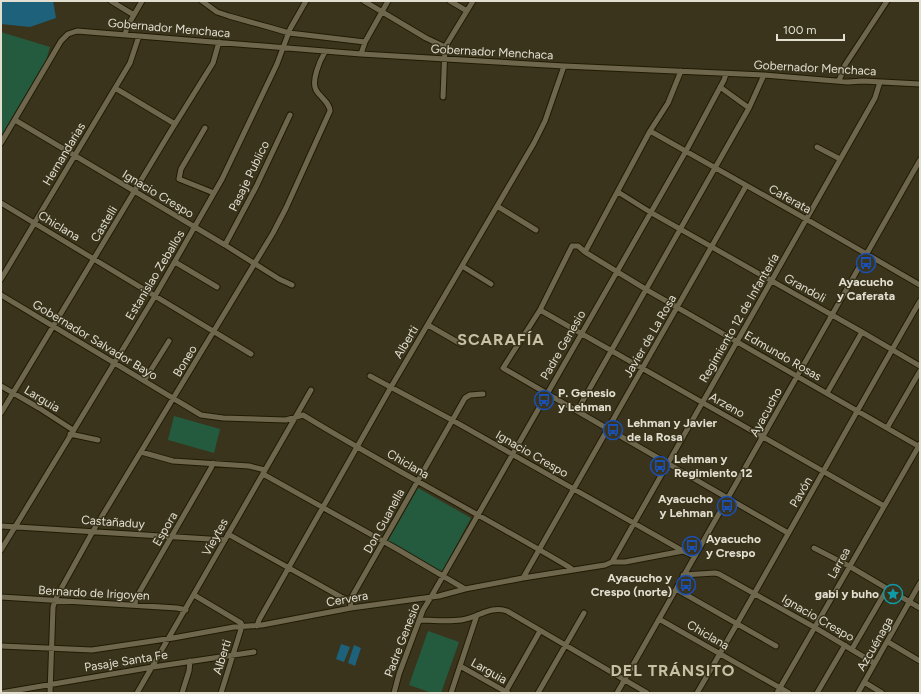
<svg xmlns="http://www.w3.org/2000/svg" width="921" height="694" viewBox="0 0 921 694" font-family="Figtree,sans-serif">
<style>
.green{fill:#245b3f}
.water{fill:#1d617a}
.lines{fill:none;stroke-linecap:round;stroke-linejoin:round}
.street-casing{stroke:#211b04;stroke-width:7}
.street{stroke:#6e674e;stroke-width:5}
.labels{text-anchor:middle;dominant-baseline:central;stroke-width:3;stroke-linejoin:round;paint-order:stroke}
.street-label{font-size:12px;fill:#e2dfd1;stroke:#3a341c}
.poi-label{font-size:12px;font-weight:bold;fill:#e2dfd1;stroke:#3a341c;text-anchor:start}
.district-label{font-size:16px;font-weight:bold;letter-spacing:1px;fill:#c7c0a4;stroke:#3a341c}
</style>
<rect width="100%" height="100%" fill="#3a341c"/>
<path class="green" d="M 1,32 L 50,47 L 46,61 L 1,136 Z
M 174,416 L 220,429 L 214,453 L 168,440 Z
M 418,488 L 471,518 L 442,572 L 388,541 Z
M 428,631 L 459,642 L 441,693 L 432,693 L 409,685 Z"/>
<path class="water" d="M 1,1 L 53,1 L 56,18 L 30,27 L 1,24 Z
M 341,644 L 350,647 L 344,662 L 336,659 Z
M 354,645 L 361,648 L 355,666 L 348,663 Z"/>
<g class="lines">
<g class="street-casing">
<path id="street" d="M 111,1 L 134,15
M 202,1 L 217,12 L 229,16 L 272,28 L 289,33 L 365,42
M 364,1 L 426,38 L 445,47
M 450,1 L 467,11
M 125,35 L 127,27 L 142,1
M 361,54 L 365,42 L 388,1
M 839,81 L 845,65 L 887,1
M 720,87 L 749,108
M 115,88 L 175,124
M 443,97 L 445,47 L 473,1
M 15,120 L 225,245 L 279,279 L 292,285
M 205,128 L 181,169 L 179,179 L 214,193
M 650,131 L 806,219 L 920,285
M 1,143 L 61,41 L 68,34 L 77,31 L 361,54 L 564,66 L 764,75 L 848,82 L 863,81 L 920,84
M 817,147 L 840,159
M 618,192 L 650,212 L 862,332 L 920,366
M 1,203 L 251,354
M 497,206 L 536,230
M 225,245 L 256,187 L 290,115
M 585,252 L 650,131 L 668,103 L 681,71
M 175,262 L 217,287
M 462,266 L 491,284
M 1,279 L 130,63 L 139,36
M 1,295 L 201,415 L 223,418 L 286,420 L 303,415 C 390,468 481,515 569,567 L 573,570
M 540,310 L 884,506
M 428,325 L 461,344
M 370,376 L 452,420 L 683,551
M 144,381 L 169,341
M 1,386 L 39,408 L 73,430
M 827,393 L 862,332
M 577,411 L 749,108 L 764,75
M 1,413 L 170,132 L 213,63 L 219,42
M 887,428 L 920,371
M 70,434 L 98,440
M 141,452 L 173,461 L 249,466 L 265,470
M 263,474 L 397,549 L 465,589
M 1,526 L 225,540
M 788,533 L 577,411 L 503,368 L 540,310 L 572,246 L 578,246 L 585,252 L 647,290 L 920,447
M 228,534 L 341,597 L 350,600
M 814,548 L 849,566 L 920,608
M 1,550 L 155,296 L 222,179 L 277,64 L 290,29 L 306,1
M 612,562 L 875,98 L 880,82
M 683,575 L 715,573 L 719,574 L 814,627 L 874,663
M 523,578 L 746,186
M 676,589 L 776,646
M 194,595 L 241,623 L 242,626 L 221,693
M 1,597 L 177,608 L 186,610
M 135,605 L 136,598 L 211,468 L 213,463
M 351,608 L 350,600 L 465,398 L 470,395 L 483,394
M 659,619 L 789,693
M 419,620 C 433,620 447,622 461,620 C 477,618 491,605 507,611 L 647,693
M 257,626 L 259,620 L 391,387 L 534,143 L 545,121 L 564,66
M 888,642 L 920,661
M 1,646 L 92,650 L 173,638 L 234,627 L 262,625 L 351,608 L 439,596 L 465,589 L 523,578 L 605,565 L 612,562 L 625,562 L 683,551 L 694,556
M 852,649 L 887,589
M 460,666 L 508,693
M 864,682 L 882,693
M 506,691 L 540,631
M 1,693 L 153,667 L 254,652
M 50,693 L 53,607 L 57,596 L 93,531 L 273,233 L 286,208 L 330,111 C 330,103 320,97 316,90 C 311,81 320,60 325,52
M 137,693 L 311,390
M 182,693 L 189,671 L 190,661
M 394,693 L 399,674 L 423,610 L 431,597 L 686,151 L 724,80 L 726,74
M 451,693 L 477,615
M 538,693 L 584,613
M 617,693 L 920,160
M 697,693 C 773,563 845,431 920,301
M 777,693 L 920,444
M 817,693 L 845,645
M 858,693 L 920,583"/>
</g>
<use href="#street" class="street"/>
</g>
<defs>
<g id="bus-ring" transform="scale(1)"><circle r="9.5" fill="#3a341c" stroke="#1a4fb4" stroke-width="1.5"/><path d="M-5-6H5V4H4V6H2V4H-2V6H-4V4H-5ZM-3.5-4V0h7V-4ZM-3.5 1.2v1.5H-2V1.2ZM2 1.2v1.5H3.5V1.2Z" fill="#1a4fb4"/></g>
<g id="sight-ring" transform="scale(1)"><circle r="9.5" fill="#3a341c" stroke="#0f9aa8" stroke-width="1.5"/><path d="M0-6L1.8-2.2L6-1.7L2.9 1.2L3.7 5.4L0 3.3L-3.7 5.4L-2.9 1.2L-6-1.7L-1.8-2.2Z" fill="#0f9aa8"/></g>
</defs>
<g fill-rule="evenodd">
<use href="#bus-ring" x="866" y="263"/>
<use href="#bus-ring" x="544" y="400"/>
<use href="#bus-ring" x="613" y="430"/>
<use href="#bus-ring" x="660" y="466"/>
<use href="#bus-ring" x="727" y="506"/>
<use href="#bus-ring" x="692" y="546"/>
<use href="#bus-ring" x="686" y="585"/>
<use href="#sight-ring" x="893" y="594"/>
</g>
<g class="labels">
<g class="street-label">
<text transform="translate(169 28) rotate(5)">Gobernador Menchaca</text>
<text transform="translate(492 52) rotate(3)">Gobernador Menchaca</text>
<text transform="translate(815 68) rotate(3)">Gobernador Menchaca</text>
<text transform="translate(64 154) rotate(-59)">Hernandarias</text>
<text transform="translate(249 176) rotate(-64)">Pasaje Publico</text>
<text transform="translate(158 194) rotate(31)">Ignacio Crespo</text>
<text transform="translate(790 199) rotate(29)">Caferata</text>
<text transform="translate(104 224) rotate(-59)">Castelli</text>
<text transform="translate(59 226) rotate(31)">Chiclana</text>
<text transform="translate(155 275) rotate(-59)">Estanislao Zeballos</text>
<text transform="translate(805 288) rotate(29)">Grandoli</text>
<text transform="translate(739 318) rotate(-60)">Regimiento 12 de Infantería</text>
<text transform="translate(650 336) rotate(-60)">Javier de La Rosa</text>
<text transform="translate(95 340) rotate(31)">Gobernador Salvador Bayo</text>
<text transform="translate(406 342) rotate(-59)">Alberti</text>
<text transform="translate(563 345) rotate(-60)">Padre Genesio</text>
<text transform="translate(783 356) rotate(30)">Edmundo Rosas</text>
<text transform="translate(185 361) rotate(-59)">Boneo</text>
<text transform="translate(42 399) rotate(31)">Larguia</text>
<text transform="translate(727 405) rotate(29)">Arzeno</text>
<text transform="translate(766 412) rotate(-61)">Ayacucho</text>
<text transform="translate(532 454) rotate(30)">Ignacio Crespo</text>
<text transform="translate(408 464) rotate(30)">Chiclana</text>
<text transform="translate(801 492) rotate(-60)">Pavón</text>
<text transform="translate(384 521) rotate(-61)">Don Guanella</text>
<text transform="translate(113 522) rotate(4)">Castañaduy</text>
<text transform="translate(165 529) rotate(-60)">Espora</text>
<text transform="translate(215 537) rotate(-61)">Vieytes</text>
<text transform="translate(839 563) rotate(-61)">Larrea</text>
<text transform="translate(94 593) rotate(3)">Bernardo de Irigoyen</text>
<text transform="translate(347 599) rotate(-10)">Cervera</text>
<text transform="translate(818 618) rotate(30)">Ignacio Crespo</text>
<text transform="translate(708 635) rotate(30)">Chiclana</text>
<text transform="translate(402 640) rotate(-69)">Padre Genesio</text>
<text transform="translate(875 644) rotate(-60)">Azcuénaga</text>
<text transform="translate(222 657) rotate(-73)">Alberti</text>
<text transform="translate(126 661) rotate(-9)">Pasaje Santa Fe</text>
<text transform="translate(489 671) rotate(29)">Larguia</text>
</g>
<g class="poi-label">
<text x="866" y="282" text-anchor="middle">Ayacucho<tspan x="866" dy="14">y Caferata</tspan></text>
<text x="558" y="393">P. Genesio<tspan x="558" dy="14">y Lehman</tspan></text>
<text x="627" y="423">Lehman y Javier<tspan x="627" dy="14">de la Rosa</tspan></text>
<text x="674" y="459">Lehman y<tspan x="674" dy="14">Regimiento 12</tspan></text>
<text x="713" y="499" text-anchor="end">Ayacucho<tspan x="713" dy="14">y Lehman</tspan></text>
<text x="706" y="539">Ayacucho<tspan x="706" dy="14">y Crespo</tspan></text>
<text x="672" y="578" text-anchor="end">Ayacucho y<tspan x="672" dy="14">Crespo (norte)</tspan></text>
<text x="879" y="594" text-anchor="end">gabi y buho</text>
</g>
<g class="district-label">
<text x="501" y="339">SCARAFÍA</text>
<text x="673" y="670">DEL TRÁNSITO</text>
</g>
</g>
<rect width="921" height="694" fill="none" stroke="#e2dfd1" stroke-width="4"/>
<path d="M777 34v6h67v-6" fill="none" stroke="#e2dfd1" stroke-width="2"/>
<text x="783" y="34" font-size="12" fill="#e2dfd1" stroke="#3a341c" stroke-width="3" paint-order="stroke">100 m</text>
</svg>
